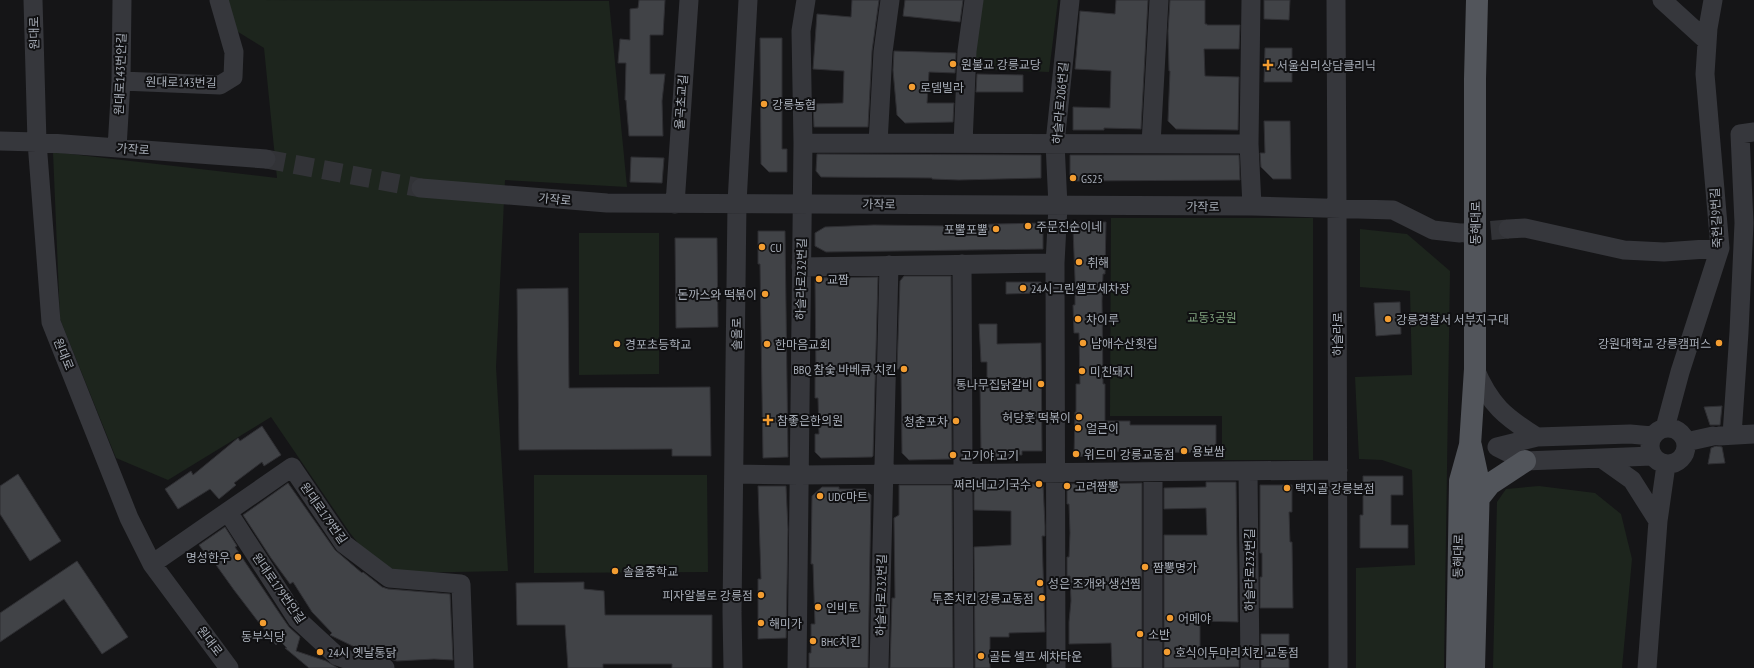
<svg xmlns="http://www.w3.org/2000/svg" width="1754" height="668" viewBox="0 0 1754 668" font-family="'PT Sans Narrow','Noto Sans KR',sans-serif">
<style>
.green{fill:#1d251d}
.building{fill:#414347;stroke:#2f2f33}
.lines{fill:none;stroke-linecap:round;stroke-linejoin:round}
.minor-tunnel{stroke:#323337;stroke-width:19;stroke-dasharray:19 10;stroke-linecap:butt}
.minor{stroke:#36373c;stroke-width:19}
.major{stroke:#52555b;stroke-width:22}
.poi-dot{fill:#f39d31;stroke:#101012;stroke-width:1.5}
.labels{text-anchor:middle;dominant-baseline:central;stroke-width:4;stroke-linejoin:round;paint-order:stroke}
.street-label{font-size:12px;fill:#a7adb7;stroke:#101012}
.poi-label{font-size:12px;fill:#a7adb7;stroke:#101012;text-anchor:start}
.park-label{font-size:12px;fill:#7fa27d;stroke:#101012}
</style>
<rect width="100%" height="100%" fill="#151517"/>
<path class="green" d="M 228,0 L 609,1 L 627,187 L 505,180 L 496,367 L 508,571 L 401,573 L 370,558 L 350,533 L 271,417 L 168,480 L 116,458 L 60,319 L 53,152 L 277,178 L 264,48 L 235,30 Z
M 983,0 L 1058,0 L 1049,72 L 972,69 Z
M 1111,218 L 1313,218 L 1313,460 L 1222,460 L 1222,416 L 1110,416 Z
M 1360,229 L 1407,234 L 1450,271 L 1444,668 L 1356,668 L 1356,568 L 1415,565 L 1412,470 L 1382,460 L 1359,459 L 1355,377 L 1412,375 L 1410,291 L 1360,287 Z
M 579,233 L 659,233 L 659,374 L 579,375 Z
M 534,475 L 707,475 L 708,572 L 534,573 Z
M 1539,486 L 1595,493 L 1621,514 L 1632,559 L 1622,668 L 1493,668 L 1497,502 L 1506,489 Z"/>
<path class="building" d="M 639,0 L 665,0 L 663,35 L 650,35 L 650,74 L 665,74 L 662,101 L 663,136 L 629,136 L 626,100 L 625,100 L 626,63 L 618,63 L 620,39 L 630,40 L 630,9 L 638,8 Z
M 852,0 L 879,0 L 872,51 L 868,127 L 814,127 L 813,104 L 843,103 L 844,71 L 813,69 L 817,14 L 851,17 Z
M 905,0 L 963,0 L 960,22 L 903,16 Z
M 1116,0 L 1148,0 L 1141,129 L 1104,128 L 1104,130 L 1073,130 L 1073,107 L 1110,108 L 1111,71 L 1075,69 L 1080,11 L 1115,14 Z
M 1170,0 L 1205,0 L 1205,24 L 1207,24 L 1207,25 L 1240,25 L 1239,49 L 1204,49 L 1205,76 L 1239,77 L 1238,130 L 1176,129 L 1168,121 L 1170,71 L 1169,71 L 1168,31 Z
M 1264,0 L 1290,0 L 1289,20 L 1264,19 Z
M 760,38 L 782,38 L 782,149 L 787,149 L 787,172 L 769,172 L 761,164 Z
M 1265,48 L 1292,48 L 1292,82 L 1264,82 Z
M 894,51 L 956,53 L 955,73 L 929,72 L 927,103 L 954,103 L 953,122 L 905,123 L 897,115 L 893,70 Z
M 977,74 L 1023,75 L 1023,92 L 976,92 Z
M 1264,121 L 1290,121 L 1291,179 L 1273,179 L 1261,167 L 1260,153 L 1265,153 Z
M 817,154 L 1041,155 L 1041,178 L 959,180 L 932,179 L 932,178 L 821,177 L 816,171 Z
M 1070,155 L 1239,155 L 1240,180 L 1070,181 Z
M 631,157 L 664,158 L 662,183 L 630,182 Z
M 1080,222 L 1106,222 L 1105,274 L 1103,274 L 1102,301 L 1103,384 L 1105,384 L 1105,421 L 1130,421 L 1130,425 L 1216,425 L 1216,453 L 1106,451 L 1106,457 L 1074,456 L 1075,412 L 1076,412 L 1076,384 L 1080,384 L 1079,333 L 1074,333 L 1073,305 L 1075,305 L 1075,279 L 1073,229 Z
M 1043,223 L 1043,249 L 826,252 L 815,246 L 815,233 L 825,227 L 874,225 L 950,226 L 950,225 Z
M 758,231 L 785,231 L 788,457 L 763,458 L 760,264 L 758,264 Z
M 675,238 L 717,238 L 718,327 L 676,328 Z
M 904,276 L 951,276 L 952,459 L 909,460 L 902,453 L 901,369 L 897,369 L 900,281 Z
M 878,277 L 873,456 L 872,457 L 821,458 L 815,452 L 815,434 L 819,434 L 818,398 L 815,398 L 815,377 L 816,377 L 815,278 Z
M 1006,282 L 1041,282 L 1041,293 L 1006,294 Z
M 568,288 L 569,388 L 710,387 L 711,456 L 672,456 L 672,449 L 519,450 L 517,289 Z
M 1400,302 L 1401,334 L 1376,336 L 1374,303 Z
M 979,324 L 997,324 L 997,344 L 1041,343 L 1042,451 L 1022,451 L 1022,455 L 1008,455 L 1008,460 L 989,460 L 981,452 L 980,384 L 987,384 L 987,362 L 981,362 Z
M 1722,406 L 1720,425 L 1710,425 L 1704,407 Z
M 262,426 L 281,455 L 264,466 L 262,462 L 234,483 L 236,485 L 219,499 L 210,489 L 178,509 L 165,489 L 191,471 L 193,475 L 238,438 L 240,441 Z
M 1716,446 L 1722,447 L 1725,463 L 1708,464 L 1711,448 Z
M 18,474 L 61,541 L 30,561 L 0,514 L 0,486 Z
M 1363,476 L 1403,476 L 1403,495 L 1391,495 L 1391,525 L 1408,525 L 1408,548 L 1360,548 L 1360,515 L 1363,515 Z
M 1206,482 L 1236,482 L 1238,622 L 1200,621 L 1200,650 L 1239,650 L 1239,667 L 1164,668 L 1164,535 L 1207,535 L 1206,508 L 1164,509 L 1164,488 L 1206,487 Z
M 288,483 L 335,550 L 362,573 L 363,572 L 382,587 L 388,589 L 450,594 L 453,660 L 434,659 L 397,661 L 365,652 L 330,635 L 332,633 L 312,612 L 293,582 L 290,584 L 271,558 L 243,515 Z
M 1142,483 L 1142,668 L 1112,668 L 1111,643 L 1069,644 L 1069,622 L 1071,601 L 1070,576 L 1067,576 L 1067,557 L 1069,557 L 1070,533 L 1069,504 L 1067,504 L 1067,484 Z
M 974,484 L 1043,484 L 1045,526 L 1045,536 L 1042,536 L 1045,632 L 1009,633 L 1009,637 L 990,637 L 990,668 L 975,668 L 974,547 L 1011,545 L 1011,511 L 974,510 Z
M 899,485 L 952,485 L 953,668 L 890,668 L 892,598 L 895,598 L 894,518 L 899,515 Z
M 1260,485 L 1292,485 L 1292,512 L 1289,512 L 1290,542 L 1292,542 L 1293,608 L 1260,608 L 1260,577 L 1262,577 L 1262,553 L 1260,553 Z
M 758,486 L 786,486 L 788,529 L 786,638 L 758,639 L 758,579 L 761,579 Z
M 822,487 L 839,487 L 839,489 L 865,489 L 871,495 L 868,668 L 809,668 L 809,653 L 811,653 L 811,624 L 815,624 L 813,564 L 811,564 L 812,496 Z
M 225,527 L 237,546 L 235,547 L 282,617 L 289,627 L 300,637 L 296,651 L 326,661 L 338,668 L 309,668 L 285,648 L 287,648 L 280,641 L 276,645 L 234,590 L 214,562 L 212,563 L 199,545 Z
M 77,561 L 128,637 L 102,654 L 64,599 L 0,642 L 0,613 Z
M 584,582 L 584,589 L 604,591 L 605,615 L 712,615 L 712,668 L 672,668 L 672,664 L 603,664 L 603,668 L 568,668 L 565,625 L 517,625 L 516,583 Z
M 1261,634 L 1289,634 L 1289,668 L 1261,668 Z"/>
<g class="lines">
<path class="minor-tunnel" d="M 266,159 L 421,188
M 1462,233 L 1508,229"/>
<path class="minor" d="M 33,0 L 37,142 L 51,322 L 129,518 L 152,564 L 229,668
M 1251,0 L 1249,144 L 1252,206
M 1336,0 L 1337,207 L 1338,668
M 1662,0 L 1707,41
M 121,81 L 220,85 L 233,77 L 234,52 L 219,0
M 0,141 L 37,142 L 266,159
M 803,143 L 1249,144
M 878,143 L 883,52 L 890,0
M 963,143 L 967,51 L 974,0
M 1151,144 L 1159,0
M 117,148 L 121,81 L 122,0
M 421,188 L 607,203 L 1252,206 L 1393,210 L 1433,230 L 1460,233
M 675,204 L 689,0
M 1508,229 L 1525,228 L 1624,250 L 1664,252 L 1720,248
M 962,264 L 964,668
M 801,267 L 1055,263
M 1475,369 C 1490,405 1505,417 1537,437
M1650 446a18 18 0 1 1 36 0a18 18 0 1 1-36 0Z
M 1665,428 L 1680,372 L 1720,248 L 1705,74 L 1708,28 L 1713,0
M 1732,435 L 1739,332 L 1744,223 L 1740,134 L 1754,132
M 1719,436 L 1754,434
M 1686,442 L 1713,436
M 1652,456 L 1525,461 L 1497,447 L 1537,437 L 1630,434 L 1652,436
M 1601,458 L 1632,480 L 1658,521
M 1248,471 L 1250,668
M 735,474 L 799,475 L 1338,470
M 228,512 L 297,619 L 337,656 L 367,666 L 385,668
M 152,564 L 292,467 L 344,544 L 389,578 L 461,584 L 464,668
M 733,668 L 732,612 L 737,203 L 748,0
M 797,668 L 803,143 L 801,31 L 806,0
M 879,668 L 889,265
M 1056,668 L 1055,263 L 1058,206 L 1055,143 L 1070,0
M 1153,668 L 1153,472
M 1647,668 L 1658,521 L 1666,465"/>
<path class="major" d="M 1471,446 L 1479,483 L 1474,668
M 1479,498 L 1490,484 L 1525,461
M 1457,668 L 1460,481 L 1470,445 L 1475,369 L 1475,79 L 1477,0"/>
</g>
<g class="poi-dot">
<circle cx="953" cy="64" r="4"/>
<path d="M1266 59h4v4h4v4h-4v4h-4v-4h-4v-4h4z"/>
<circle cx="912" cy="87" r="4"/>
<circle cx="764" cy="104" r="4"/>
<circle cx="1073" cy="178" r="4"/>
<circle cx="1028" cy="226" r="4"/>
<circle cx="996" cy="229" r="4"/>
<circle cx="762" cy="247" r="4"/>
<circle cx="1079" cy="262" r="4"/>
<circle cx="819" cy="279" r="4"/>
<circle cx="1023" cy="288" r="4"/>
<circle cx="765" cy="294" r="4"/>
<circle cx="1078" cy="319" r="4"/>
<circle cx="1388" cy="319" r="4"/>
<circle cx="1083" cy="343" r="4"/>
<circle cx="1719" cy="343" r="4"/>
<circle cx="617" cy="344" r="4"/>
<circle cx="767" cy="344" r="4"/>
<circle cx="904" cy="369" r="4"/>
<circle cx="1082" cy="371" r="4"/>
<circle cx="1041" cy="384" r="4"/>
<circle cx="1079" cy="417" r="4"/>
<path d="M766 414h4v4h4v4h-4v4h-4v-4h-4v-4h4z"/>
<circle cx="956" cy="421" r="4"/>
<circle cx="1078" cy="428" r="4"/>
<circle cx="1184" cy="451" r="4"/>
<circle cx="1076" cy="454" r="4"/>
<circle cx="953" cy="455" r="4"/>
<circle cx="1039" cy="484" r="4"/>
<circle cx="1067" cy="486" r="4"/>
<circle cx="1287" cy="488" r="4"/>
<circle cx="820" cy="496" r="4"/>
<circle cx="238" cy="557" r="4"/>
<circle cx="1145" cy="567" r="4"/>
<circle cx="615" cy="571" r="4"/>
<circle cx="1040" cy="583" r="4"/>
<circle cx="761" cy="595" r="4"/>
<circle cx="1042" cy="598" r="4"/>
<circle cx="818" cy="607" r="4"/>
<circle cx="1170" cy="618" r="4"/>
<circle cx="263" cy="623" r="4"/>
<circle cx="761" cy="623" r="4"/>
<circle cx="1140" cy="634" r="4"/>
<circle cx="813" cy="641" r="4"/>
<circle cx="320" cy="652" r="4"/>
<circle cx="1167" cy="652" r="4"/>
<circle cx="981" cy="656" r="4"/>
</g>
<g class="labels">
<g class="street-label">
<text transform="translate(34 33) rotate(-91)">원대로</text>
<text transform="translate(120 74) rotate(-88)">원대로143번안길</text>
<text transform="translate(181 82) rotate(1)">원대로143번길</text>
<text transform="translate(681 102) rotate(-86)">율곡초교길</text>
<text transform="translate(1060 103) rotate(-85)">하슬라로206번길</text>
<text transform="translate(133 149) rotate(4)">가작로</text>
<text transform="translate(555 199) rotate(5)">가작로</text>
<text transform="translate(879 204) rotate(1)">가작로</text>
<text x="1203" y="206">가작로</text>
<text transform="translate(1716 218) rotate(-93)">죽헌길9번길</text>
<text transform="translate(1475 223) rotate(-90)">동해대로</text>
<text transform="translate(801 279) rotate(-89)">하슬라로232번길</text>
<text transform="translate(736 334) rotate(-90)">솔올로</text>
<text transform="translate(1337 334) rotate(-90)">하슬라로</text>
<text transform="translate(64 354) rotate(68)">원대로</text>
<text transform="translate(324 513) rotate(55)">원대로179번길</text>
<text transform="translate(1458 556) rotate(-89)">동해대로</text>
<text transform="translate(1249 570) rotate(-90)">하슬라로232번길</text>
<text transform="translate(279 588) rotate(55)">원대로179번안길</text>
<text transform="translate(881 595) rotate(-89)">하슬라로232번길</text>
<text transform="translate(210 641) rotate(53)">원대로</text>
</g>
<g class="poi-label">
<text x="961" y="64">원불교 강릉교당</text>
<text x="1277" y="65">서울심리상담클리닉</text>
<text x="920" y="87">로뎀빌라</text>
<text x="772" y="104">강릉농협</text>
<text x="1081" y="178">GS25</text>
<text x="1036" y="226">주문진순이네</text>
<text x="988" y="229" text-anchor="end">포뿔포뿔</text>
<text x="770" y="247">CU</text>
<text x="1087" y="262">취해</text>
<text x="827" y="279">교짬</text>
<text x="1031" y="288">24시그린셀프세차장</text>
<text x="757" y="294" text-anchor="end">돈까스와 떡볶이</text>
<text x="1086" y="319">차이루</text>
<text x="1396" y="319">강릉경찰서 서부지구대</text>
<text x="1091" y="343">남애수산횟집</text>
<text x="1711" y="343" text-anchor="end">강원대학교 강릉캠퍼스</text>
<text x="625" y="344">경포초등학교</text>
<text x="775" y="344">한마음교회</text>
<text x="896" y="369" text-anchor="end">BBQ 참숯 바베큐 치킨</text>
<text x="1090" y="371">미친돼지</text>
<text x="1033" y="384" text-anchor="end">통나무집닭갈비</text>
<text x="1071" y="417" text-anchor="end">허당훗 떡볶이</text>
<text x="777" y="420">참좋은한의원</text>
<text x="948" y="421" text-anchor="end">청춘포차</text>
<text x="1086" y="428">얼큰이</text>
<text x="1192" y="451">용보쌈</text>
<text x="1084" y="454">위드미 강릉교동점</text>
<text x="961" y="455">고기야 고기</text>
<text x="1031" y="484" text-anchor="end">쩌리네고기국수</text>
<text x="1075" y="486">고려짬뽕</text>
<text x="1295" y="488">택지골 강릉본점</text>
<text x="828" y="496">UDC마트</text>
<text x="230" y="557" text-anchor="end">명성한우</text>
<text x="1153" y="567">짬뽕명가</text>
<text x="623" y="571">솔올중학교</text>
<text x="1048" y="583">성은 조개와 생선찜</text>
<text x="753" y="595" text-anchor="end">피자알볼로 강릉점</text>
<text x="1034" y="598" text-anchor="end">투존치킨 강릉교동점</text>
<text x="826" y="607">인비토</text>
<text x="1178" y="618">어메야</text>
<text x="769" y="623">해미가</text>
<text x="1148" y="634">소반</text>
<text x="263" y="636" text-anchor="middle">동부식당</text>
<text x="821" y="641">BHC치킨</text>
<text x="328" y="652">24시 옛날통닭</text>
<text x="1175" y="652">호식이두마리치킨 교동점</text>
<text x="989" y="656">골든 셀프 세차타운</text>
</g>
<g class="park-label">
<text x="1212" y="317">교동3공원</text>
</g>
</g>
</svg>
